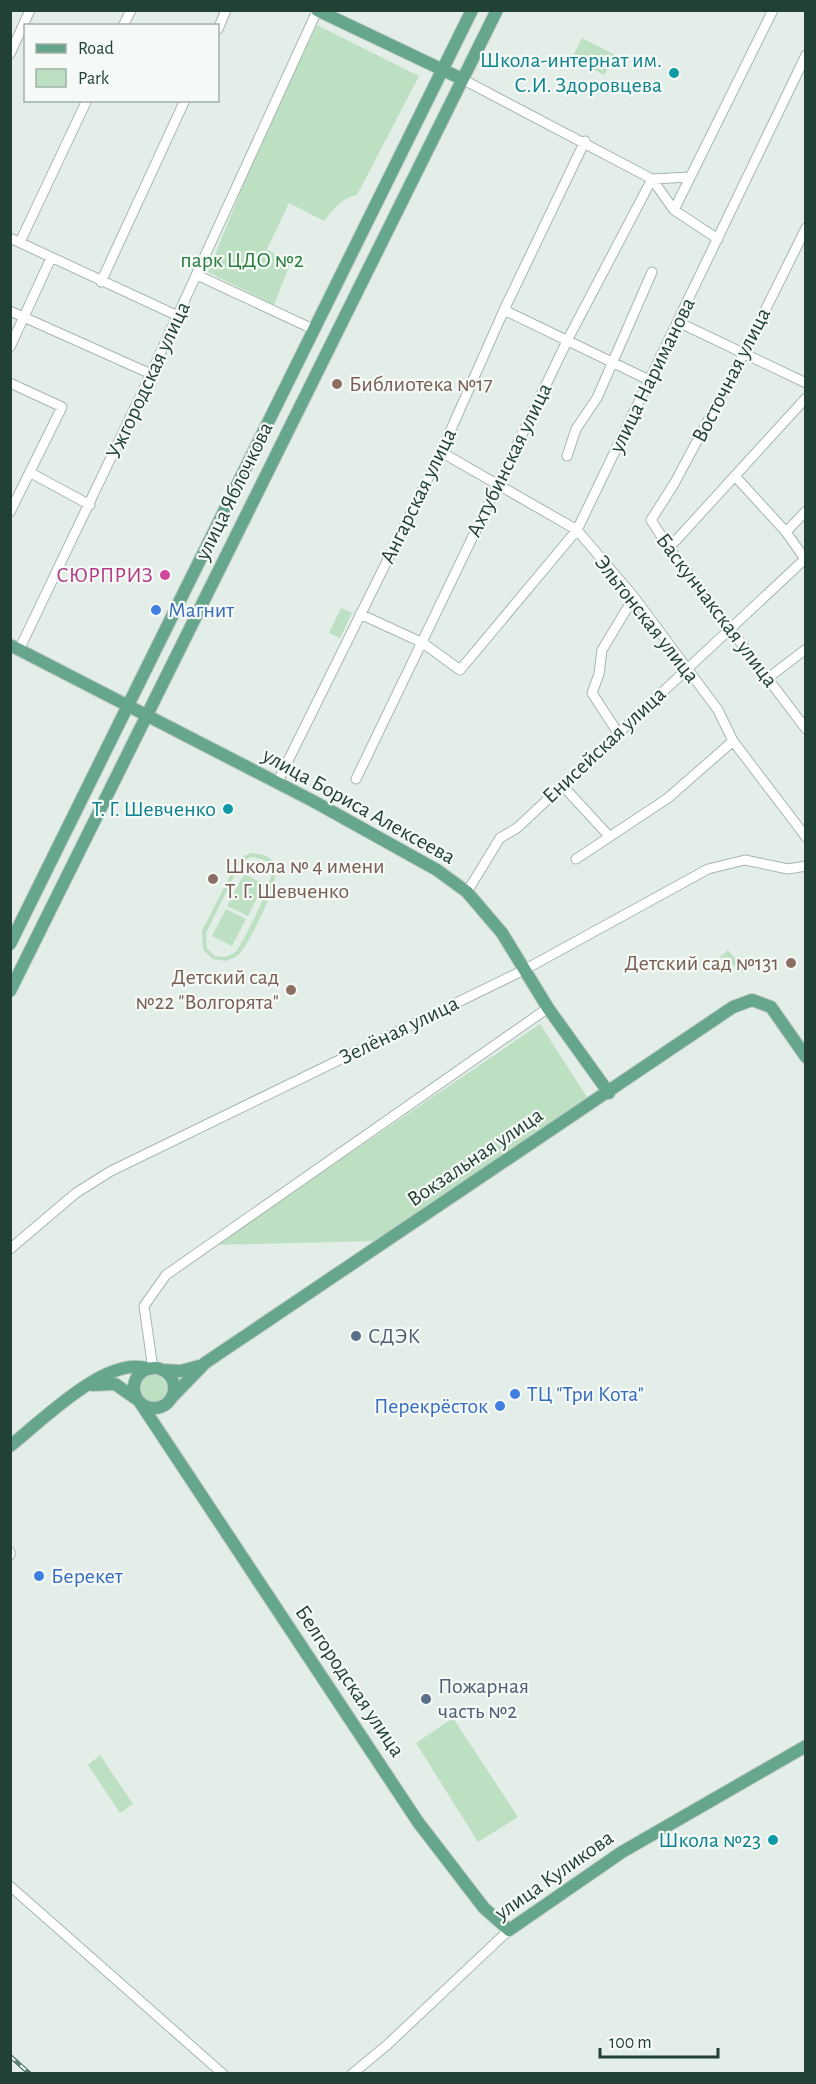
<svg xmlns="http://www.w3.org/2000/svg" width="816" height="2084" viewBox="0 0 816 2084" font-family="'Alegreya Sans',sans-serif">
<style>
.green{fill:#bce0c1;fill-rule:evenodd}
.lines{fill:none;stroke-linecap:round;stroke-linejoin:round}
.minor-casing{stroke:#a6b7af;stroke-width:11}
.major-casing{stroke:#c1cac6;stroke-width:14}
.minor{stroke:#fff;stroke-width:9}
.major{stroke:#66a68d;stroke-width:12}
.rail-casing{stroke:#5d7d70;stroke-width:4.5}
.rail{stroke:#f5faf7;stroke-width:2;stroke-dasharray:7;stroke-linecap:butt}
.culture-dot{fill:#0f9aa8;stroke:#f5faf7;stroke-width:2}
.education-dot{fill:#8d6e63;stroke:#f5faf7;stroke-width:2}
.hotel-dot{fill:#d1479c;stroke:#f5faf7;stroke-width:2}
.shop-dot{fill:#3f7fe0;stroke:#f5faf7;stroke-width:2}
.service-dot{fill:#5c6f8a;stroke:#f5faf7;stroke-width:2}
.labels{text-anchor:middle;dominant-baseline:central;stroke-width:4.5;stroke-linejoin:round;paint-order:stroke}
.culture-label{font-size:22px;fill:#0d838f;stroke:#f5faf7;text-anchor:end}
.park-label{font-size:22px;fill:#297b3e;stroke:#f5faf7}
.street-label{font-size:22px;fill:#224135;stroke:#f5faf7}
.education-label{font-size:22px;fill:#785e54;stroke:#f5faf7;text-anchor:start}
.hotel-label{font-size:22px;fill:#b23c85;stroke:#f5faf7;text-anchor:end}
.shop-label{font-size:22px;fill:#366cbe;stroke:#f5faf7;text-anchor:start}
.service-label{font-size:22px;fill:#4e5e75;stroke:#f5faf7;text-anchor:start}
</style>
<rect width="100%" height="100%" fill="#e4eee8"/>
<path class="green" d="M 317,25 L 419,76 L 357,195 C 341,198 334,209 324,221 L 289,203 L 267,249 L 290,264 L 274,305 L 208,272 L 255,156 Z
M 582,38 L 615,55 L 604,75 L 572,58 Z
M 341,608 L 352,613 L 340,638 L 329,633 Z
M 251,853 C 260,854 270,855 275,865 C 282,879 251,939 241,952 C 237,957 231,959 225,961 L 213,959 L 203,950 L 202,931 L 239,858 ZM 251,857 C 259,858 267,859 271,867 C 276,879 245,938 237,950 C 234,954 230,955 225,957 L 215,956 L 207,948 L 206,933 L 241,862 Z
M 244,874 L 264,884 L 248,916 L 227,906 Z
M 226,909 L 246,919 L 232,946 L 212,936 Z
M 728,950 L 745,970 L 744,973 L 720,957 Z
M 540,1024 L 587,1097 L 378,1241 L 215,1245 Z
M139 1389a14 14 0 1 1 28 0a14 14 0 1 1-28 0Z
M 453,1718 L 518,1817 L 478,1842 L 416,1743 Z
M 100,1755 L 133,1804 L 120,1813 L 88,1765 Z"/>
<g class="lines">
<g class="minor-casing">
<path id="minor" d="M 123,26 L 131,10
M 218,29 L 226,10
M 10,54 L 30,10
M 462,79 L 652,179 L 674,210 L 718,239
M 674,210 L 773,10
M 806,228 L 743,355 L 674,484 L 651,520 L 669,548 L 806,729
M 10,238 L 178,316
M 20,242 L 87,100
M 197,275 L 315,330
M 101,282 L 185,100
M 504,310 L 649,380
M 10,311 L 151,374
M 678,322 L 806,383
M 10,347 L 51,258
M 10,383 L 62,407 L 10,512
M 441,452 L 577,530 L 634,597 L 718,710 L 733,741 L 806,837
M 567,456 L 576,429 L 597,398 L 652,272
M 31,473 L 90,505
M 735,476 L 786,532 L 805,559
M 786,532 L 806,511
M 669,548 L 806,398
M 360,614 L 423,643 L 460,670 L 577,530 L 806,55
M 19,650 L 149,378 L 317,11
M 768,678 L 806,649
M 618,733 L 592,693 L 599,674 L 602,650 L 634,597
M 356,779 L 568,339 L 652,179 L 690,177
M 277,783 L 441,452 L 504,310 L 585,141
M 562,785 L 609,836
M 576,859 L 668,798 L 733,741
M 467,892 L 500,838 L 517,828 L 806,558
M 10,1249 L 76,1193 L 111,1171 L 524,970 L 708,869 L 745,860 L 788,869 L 806,866
M 153,1369 L 144,1306 L 166,1275 L 548,1008
M 10,1552 L 10,1555
M 10,1886 L 223,2074
M 352,2074 L 387,2045 L 509,1930"/>
</g>
<g class="major-casing">
<path id="major" d="M 317,10 L 462,79
M 10,645 L 313,801 L 437,870 L 467,892 L 502,933 L 548,1008 L 609,1093
M 10,944 L 472,10
M 10,991 L 497,10
M134 1388a20 20 0 1 1 40 0a20 20 0 1 1-40 0Z
M 162,1370 L 181,1371 L 199,1366
M 93,1385 L 115,1384 L 138,1400
M 172,1397 L 205,1363 L 733,1007 L 752,1000 L 771,1007 L 806,1057
M 141,1404 L 418,1822 L 484,1908 L 509,1930 L 622,1852 L 806,1746
M 10,1446 C 42,1421 107,1354 149,1369"/>
</g>
<use href="#minor" class="minor"/>
<use href="#major" class="major"/>
<g class="rail-casing">
<path id="rail" d="M 10,2056 L 30,2074"/>
</g>
<use href="#rail" class="rail"/>
</g>
<g class="culture-dot">
<circle cx="674" cy="73" r="6"/>
<circle cx="228" cy="809" r="6"/>
<circle cx="773" cy="1840" r="6"/>
</g>
<g class="education-dot">
<circle cx="337" cy="384" r="6"/>
<circle cx="213" cy="879" r="6"/>
<circle cx="791" cy="963" r="6"/>
<circle cx="291" cy="990" r="6"/>
</g>
<circle class="hotel-dot" cx="165" cy="575" r="6"/>
<g class="shop-dot">
<circle cx="156" cy="610" r="6"/>
<circle cx="515" cy="1394" r="6"/>
<circle cx="500" cy="1406" r="6"/>
<circle cx="39" cy="1576" r="6"/>
</g>
<g class="service-dot">
<circle cx="356" cy="1336" r="6"/>
<circle cx="426" cy="1699" r="6"/>
</g>
<g class="labels">
<g class="culture-label">
<text x="662" y="60">Школа-интернат им.<tspan x="662" dy="25">С.И. Здоровцева</tspan></text>
<text x="216" y="809">Т. Г. Шевченко</text>
<text x="761" y="1840">Школа №23</text>
</g>
<g class="park-label">
<text x="242" y="260">парк ЦДО №2</text>
</g>
<g class="street-label">
<text transform="translate(652 375) rotate(-64)">улица Нариманова</text>
<text transform="translate(731 375) rotate(-63)">Восточная улица</text>
<text transform="translate(148 380) rotate(-65)">Ужгородская улица</text>
<text transform="translate(509 460) rotate(-64)">Ахтубинская улица</text>
<text transform="translate(234 491) rotate(-64)">улица Яблочкова</text>
<text transform="translate(418 496) rotate(-64)">Ангарская улица</text>
<text transform="translate(717 610) rotate(53)">Баскунчакская улица</text>
<text transform="translate(647 619) rotate(52)">Эльтонская улица</text>
<text transform="translate(604 745) rotate(-43)">Енисейская улица</text>
<text transform="translate(359 806) rotate(29)">улица Бориса Алексеева</text>
<text transform="translate(399 1030) rotate(-26)">Зелёная улица</text>
<text transform="translate(475 1157) rotate(-34)">Вокзальная улица</text>
<text transform="translate(350 1681) rotate(56)">Белгородская улица</text>
<text transform="translate(554 1875) rotate(-35)">улица Куликова</text>
</g>
<g class="education-label">
<text x="349" y="384">Библиотека №17</text>
<text x="225" y="866">Школа № 4 имени<tspan x="225" dy="25">Т. Г. Шевченко</tspan></text>
<text x="779" y="963" text-anchor="end">Детский сад №131</text>
<text x="279" y="977" text-anchor="end">Детский сад<tspan x="279" dy="25">№22 "Волгорята"</tspan></text>
</g>
<g class="hotel-label">
<text x="153" y="575">СЮРПРИЗ</text>
</g>
<g class="shop-label">
<text x="168" y="610">Магнит</text>
<text x="527" y="1394">ТЦ "Три Кота"</text>
<text x="488" y="1406" text-anchor="end">Перекрёсток</text>
<text x="51" y="1576">Берекет</text>
</g>
<g class="service-label">
<text x="368" y="1336">СДЭК</text>
<text x="438" y="1686">Пожарная<tspan x="438" dy="25">часть №2</tspan></text>
</g>
</g>
<rect width="816" height="2084" fill="none" stroke="#224135" stroke-width="24"/>
<rect x="24" y="24" width="195" height="78" fill="#f5faf7" stroke="#a1b0a9" stroke-width="1.5"/>
<rect x="36" y="44" width="30" height="9" fill="#66a68d" stroke="#a1b0a9" stroke-width="1.5"/>
<text x="78" y="54" font-size="18" fill="#224135">Road</text>
<rect x="36" y="69" width="30" height="18" fill="#bce0c1" stroke="#a1b0a9" stroke-width="1.5"/>
<text x="78" y="84" font-size="18" fill="#224135">Park</text>
<path d="M600 2048v9h118v-9" fill="none" stroke="#224135" stroke-width="3"/>
<text x="609" y="2048" font-size="18" fill="#224135" stroke="#f5faf7" stroke-width="4.5" paint-order="stroke">100 m</text>
</svg>
